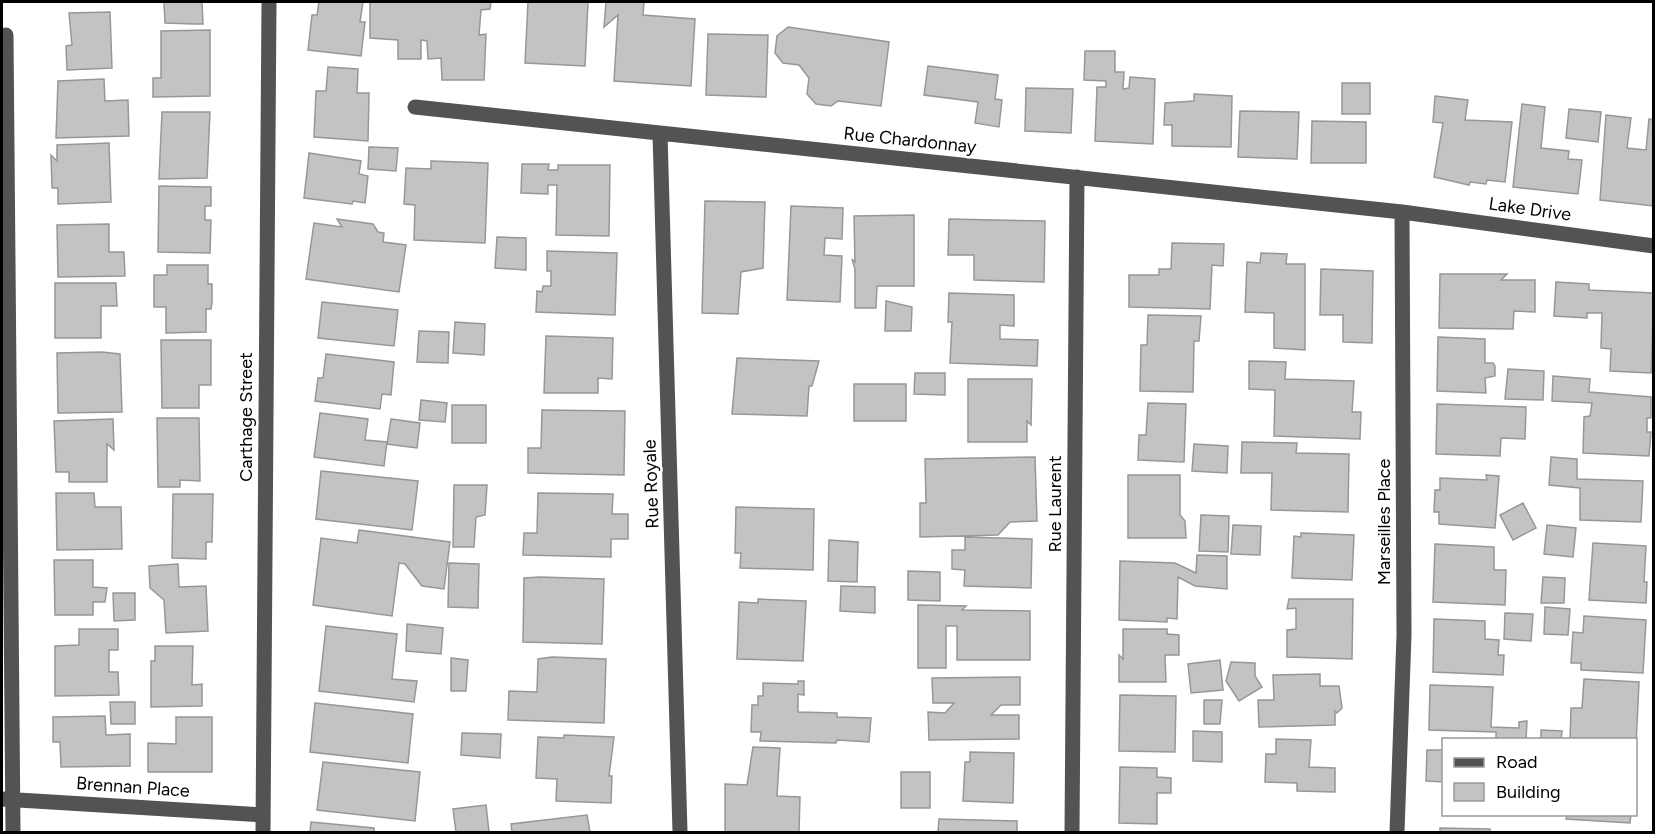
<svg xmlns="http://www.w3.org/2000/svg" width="1655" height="834" viewBox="0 0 1655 834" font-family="Figtree,sans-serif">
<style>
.building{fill:#c3c3c3;stroke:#979797;stroke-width:1.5}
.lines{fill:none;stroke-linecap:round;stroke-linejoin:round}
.minor{stroke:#535353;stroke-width:15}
.labels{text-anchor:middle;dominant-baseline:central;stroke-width:5;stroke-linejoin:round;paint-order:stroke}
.street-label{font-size:18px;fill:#000;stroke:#fff}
</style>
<rect width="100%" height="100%" fill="#fff"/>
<path class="building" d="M 164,2 L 212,2 L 202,2 L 203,24 L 194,24 L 165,23 Z
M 319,2 L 363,2 L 360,22 L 365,22 L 361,56 L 308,50 L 312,15 L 317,15 Z
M 370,2 L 491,2 L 490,9 L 481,10 L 479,35 L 486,34 L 484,80 L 442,80 L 441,58 L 428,59 L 427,41 L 421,40 L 421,59 L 398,59 L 398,40 L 370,38 Z
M 528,2 L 588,2 L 585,66 L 525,63 Z
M 606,2 L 644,2 L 643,15 L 695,19 L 691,86 L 614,81 L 618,15 L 604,27 Z
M 110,12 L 112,68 L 67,70 L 66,46 L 72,45 L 69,13 Z
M 788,27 L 889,42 L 881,106 L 838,101 L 831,106 L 816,104 L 807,94 L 809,78 L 799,65 L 783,63 L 775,53 L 777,36 Z
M 210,30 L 210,96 L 153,97 L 153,78 L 161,78 L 161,31 Z
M 708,34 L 768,35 L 766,97 L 706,95 Z
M 1085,51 L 1115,51 L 1115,72 L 1124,72 L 1123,89 L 1129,88 L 1130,77 L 1155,79 L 1153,144 L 1095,141 L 1097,87 L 1106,87 L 1106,81 L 1084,80 Z
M 928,66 L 998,75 L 995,99 L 1002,100 L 999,127 L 975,123 L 978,102 L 924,95 Z
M 328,67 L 358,69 L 357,93 L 369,93 L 368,141 L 314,137 L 316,91 L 326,91 Z
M 104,79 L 105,101 L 128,100 L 129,136 L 56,138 L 58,81 Z
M 1342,83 L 1370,83 L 1370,114 L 1342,114 Z
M 1026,88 L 1073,89 L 1071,133 L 1025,131 Z
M 1194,94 L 1232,96 L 1231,147 L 1172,146 L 1172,125 L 1164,125 L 1165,103 L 1194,101 Z
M 1435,96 L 1468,100 L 1465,120 L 1512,122 L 1505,182 L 1487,180 L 1486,184 L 1470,182 L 1469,185 L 1434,177 L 1443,123 L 1433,122 Z
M 1522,104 L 1545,107 L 1541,148 L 1569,151 L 1568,159 L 1582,160 L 1578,194 L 1513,187 Z
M 1569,109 L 1601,112 L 1598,142 L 1566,138 Z
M 1240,111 L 1299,112 L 1297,159 L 1238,157 Z
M 162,112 L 210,112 L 207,178 L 159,179 Z
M 1606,115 L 1631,118 L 1627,148 L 1646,150 L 1649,119 L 1654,120 L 1654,206 L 1600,200 Z
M 1312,121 L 1366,122 L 1366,163 L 1311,163 Z
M 109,143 L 111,202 L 58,204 L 58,188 L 52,188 L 51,155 L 57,161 L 57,145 Z
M 369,147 L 398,148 L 396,171 L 368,169 Z
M 309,153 L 361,161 L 359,174 L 368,176 L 365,203 L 353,201 L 352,204 L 304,198 Z
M 431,161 L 488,163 L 485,243 L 414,240 L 415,205 L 404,204 L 406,168 L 431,169 Z
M 522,164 L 549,164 L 548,170 L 558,170 L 558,165 L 610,165 L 609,236 L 556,235 L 557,185 L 548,185 L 548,194 L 521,193 Z
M 159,186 L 211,187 L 211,206 L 205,206 L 205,220 L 211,220 L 210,253 L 158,252 Z
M 705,201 L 765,202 L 763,268 L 741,272 L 738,314 L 702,313 Z
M 791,206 L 843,208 L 842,239 L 825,238 L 824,255 L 842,256 L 840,302 L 787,300 Z
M 914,215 L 914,286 L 877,286 L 876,308 L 855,308 L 855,269 L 852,259 L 855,262 L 854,216 Z
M 337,219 L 373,224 L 378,232 L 384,233 L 383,242 L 406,245 L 399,292 L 306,279 L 314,223 L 342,227 Z
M 949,219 L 1045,221 L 1044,282 L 974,280 L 974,255 L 948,255 Z
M 109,224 L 109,252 L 124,252 L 125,276 L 58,277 L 57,225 Z
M 497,237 L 526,238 L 526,270 L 495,268 Z
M 1172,243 L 1224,244 L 1223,266 L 1212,265 L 1210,309 L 1129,307 L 1129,275 L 1159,275 L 1159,269 L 1171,269 Z
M 547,251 L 617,253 L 615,315 L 536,312 L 537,291 L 542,292 L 543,286 L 551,286 L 551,271 L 547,271 Z
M 1261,253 L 1287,254 L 1286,264 L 1305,264 L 1305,350 L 1274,348 L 1274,313 L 1245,312 L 1247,262 L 1260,263 Z
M 167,265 L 208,265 L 208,284 L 212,284 L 212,303 L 211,309 L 206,309 L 206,332 L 166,333 L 166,307 L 154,307 L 154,275 L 167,275 Z
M 1321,269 L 1373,271 L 1372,343 L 1343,342 L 1343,315 L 1320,315 Z
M 1440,274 L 1507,274 L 1501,280 L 1535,280 L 1535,312 L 1514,311 L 1513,329 L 1439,328 Z
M 1556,282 L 1589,284 L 1589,290 L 1654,293 L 1651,373 L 1610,371 L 1611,349 L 1601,348 L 1602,313 L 1587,313 L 1587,318 L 1554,316 Z
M 55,283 L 116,283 L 117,306 L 101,306 L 101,338 L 55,338 Z
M 949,293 L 1014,295 L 1014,326 L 1000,325 L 1000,339 L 1038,340 L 1037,366 L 950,363 L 952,322 L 948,322 Z
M 886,301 L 912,307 L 911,331 L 885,331 Z
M 322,302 L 398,310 L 394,346 L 318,338 Z
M 1148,315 L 1201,316 L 1199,341 L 1194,341 L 1193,392 L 1140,391 L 1141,345 L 1147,345 Z
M 455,322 L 485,324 L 484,355 L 453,353 Z
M 419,331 L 449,332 L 448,363 L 417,362 Z
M 546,336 L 613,338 L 612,379 L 598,378 L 598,393 L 544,393 Z
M 1438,337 L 1485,339 L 1485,363 L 1493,363 L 1495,366 L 1495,376 L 1485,378 L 1486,393 L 1437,391 Z
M 161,340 L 211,340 L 211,385 L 199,385 L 199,408 L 162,408 Z
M 102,352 L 120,354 L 122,412 L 58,413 L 57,353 Z
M 326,354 L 394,362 L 391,395 L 382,394 L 380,409 L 315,401 L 318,378 L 323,378 Z
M 737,358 L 819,361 L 812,386 L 809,386 L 807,416 L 732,414 Z
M 1249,361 L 1286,362 L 1285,379 L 1354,381 L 1352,412 L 1361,412 L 1360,439 L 1274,436 L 1275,390 L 1249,389 Z
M 1508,369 L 1544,371 L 1543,400 L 1505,399 Z
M 915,373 L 945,373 L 945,395 L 914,394 Z
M 1553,376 L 1590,379 L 1589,392 L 1651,397 L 1651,418 L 1647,418 L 1647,432 L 1651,432 L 1649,456 L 1583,453 L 1584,417 L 1590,416 L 1592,403 L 1552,401 Z
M 968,379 L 1032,379 L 1031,425 L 1027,421 L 1027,442 L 968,442 Z
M 854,384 L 906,384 L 906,421 L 854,421 Z
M 421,400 L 447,403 L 445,422 L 419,420 Z
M 1148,403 L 1186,404 L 1184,462 L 1138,460 L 1139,435 L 1146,435 Z
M 1437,404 L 1526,407 L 1525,439 L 1501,438 L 1500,456 L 1436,454 Z
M 452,405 L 486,405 L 486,443 L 452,443 Z
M 542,410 L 625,411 L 624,475 L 528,473 L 528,448 L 541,448 Z
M 320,413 L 368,419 L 365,440 L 387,442 L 384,466 L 314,457 Z
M 157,418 L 199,418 L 200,481 L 180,480 L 180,487 L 158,487 Z
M 113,419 L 114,450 L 107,444 L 107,482 L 69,482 L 69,472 L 56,472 L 54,421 Z
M 391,419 L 420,423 L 417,448 L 387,444 Z
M 1242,442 L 1297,443 L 1296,453 L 1349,454 L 1348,512 L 1271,510 L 1272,473 L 1241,473 Z
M 1194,444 L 1228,446 L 1227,473 L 1192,471 Z
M 1035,457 L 1037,521 L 1010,522 L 998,535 L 920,537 L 920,503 L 926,503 L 925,459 Z
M 1551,457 L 1577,459 L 1577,479 L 1643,481 L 1641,522 L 1580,520 L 1580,488 L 1549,485 Z
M 321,471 L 418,481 L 412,530 L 316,519 Z
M 1128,475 L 1180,475 L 1180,515 L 1185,521 L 1186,538 L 1128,538 Z
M 1486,475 L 1499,476 L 1495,528 L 1439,524 L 1439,512 L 1434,512 L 1435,490 L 1440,490 L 1440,478 L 1487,480 Z
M 454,485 L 487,485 L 485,515 L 476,517 L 474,547 L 453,547 Z
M 56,493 L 94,493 L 95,507 L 121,507 L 122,549 L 57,550 Z
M 538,493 L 613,494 L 612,514 L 628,514 L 628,539 L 611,539 L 611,557 L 523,555 L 524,533 L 537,533 Z
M 173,494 L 213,494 L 212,542 L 206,542 L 206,559 L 172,558 Z
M 1523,503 L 1536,528 L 1513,540 L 1500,515 Z
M 736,507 L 814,509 L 813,570 L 740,568 L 741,553 L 735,553 Z
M 1201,515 L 1229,516 L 1228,552 L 1199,551 Z
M 1233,525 L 1261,526 L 1260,555 L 1231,554 Z
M 1547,525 L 1576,528 L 1573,557 L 1544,554 Z
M 359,530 L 450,542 L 444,589 L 422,586 L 405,564 L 399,563 L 392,616 L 313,605 L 321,538 L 357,543 Z
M 1301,533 L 1354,535 L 1352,580 L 1292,578 L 1294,536 L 1301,537 Z
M 965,537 L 1032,539 L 1031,588 L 964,586 L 965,570 L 952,569 L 952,550 L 965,550 Z
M 829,540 L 858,542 L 857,582 L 828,581 Z
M 1593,543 L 1646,546 L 1644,582 L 1647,582 L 1646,603 L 1589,600 Z
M 1435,544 L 1494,547 L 1494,570 L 1506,570 L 1505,605 L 1433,602 Z
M 1197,555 L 1227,556 L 1227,589 L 1195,586 L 1178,577 L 1177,619 L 1167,618 L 1167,622 L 1119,620 L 1120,561 L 1175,563 L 1196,573 Z
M 54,560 L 93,560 L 93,587 L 107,588 L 105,602 L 93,602 L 93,615 L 55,615 Z
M 449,563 L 479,564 L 478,608 L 448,607 Z
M 178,564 L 179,587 L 206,586 L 208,631 L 166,633 L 164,600 L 150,588 L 149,566 Z
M 908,571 L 940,572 L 940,601 L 908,600 Z
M 540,577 L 604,579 L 602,644 L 523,642 L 524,578 Z
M 1543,577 L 1565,578 L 1564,603 L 1541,603 Z
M 841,586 L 875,587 L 875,613 L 840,611 Z
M 113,593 L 135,593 L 135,620 L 114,621 Z
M 758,599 L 806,601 L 803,661 L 737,659 L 739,602 L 758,603 Z
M 1289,599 L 1353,599 L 1352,659 L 1287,657 L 1287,630 L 1296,629 L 1296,608 L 1287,609 Z
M 918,605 L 966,606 L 962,610 L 1030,611 L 1030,660 L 957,660 L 957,626 L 946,626 L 946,668 L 918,668 Z
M 1545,607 L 1570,609 L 1568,635 L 1544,634 Z
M 1505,613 L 1533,614 L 1531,641 L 1504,639 Z
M 1584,616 L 1646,620 L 1643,673 L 1581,670 L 1581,663 L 1571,663 L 1573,632 L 1583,633 Z
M 1434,619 L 1485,621 L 1485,639 L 1499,640 L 1498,655 L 1504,655 L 1503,675 L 1433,672 Z
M 407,624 L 443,628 L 441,654 L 406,651 Z
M 326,626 L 397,634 L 392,679 L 417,681 L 414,702 L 319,691 Z
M 79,629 L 118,629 L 118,650 L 109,650 L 109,672 L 118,672 L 119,695 L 55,696 L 55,646 L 79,645 Z
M 1123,629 L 1167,629 L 1167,634 L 1179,635 L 1179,655 L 1165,655 L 1166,682 L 1119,682 L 1119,655 L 1123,659 Z
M 155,646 L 193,646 L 192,685 L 202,684 L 202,706 L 151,707 L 151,661 L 155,661 Z
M 552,657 L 606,659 L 604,723 L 508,720 L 509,691 L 537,692 L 538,659 Z
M 451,658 L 468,660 L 466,691 L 451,691 Z
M 1220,660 L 1223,690 L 1191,693 L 1188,664 Z
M 1231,662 L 1255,663 L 1255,676 L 1262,687 L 1239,701 L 1226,681 Z
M 1320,674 L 1320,686 L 1339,686 L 1342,708 L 1337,713 L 1335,711 L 1335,725 L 1259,727 L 1258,700 L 1274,700 L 1273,675 Z
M 1020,677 L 1020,705 L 1001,705 L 991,715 L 1019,715 L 1019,739 L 929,740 L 928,712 L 945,713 L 954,703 L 933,703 L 932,678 Z
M 1584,679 L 1639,682 L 1636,746 L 1636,740 L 1570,740 L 1571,708 L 1582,708 Z
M 798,681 L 804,681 L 804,695 L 798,694 L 798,712 L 837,713 L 837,717 L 871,718 L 869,742 L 837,740 L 836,743 L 760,741 L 761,732 L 751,732 L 752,705 L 758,705 L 758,696 L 763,696 L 763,683 L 798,684 Z
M 1430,685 L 1493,687 L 1491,727 L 1519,728 L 1519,722 L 1527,721 L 1526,740 L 1496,740 L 1496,732 L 1429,730 Z
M 1120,695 L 1176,696 L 1175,752 L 1119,751 Z
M 1204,700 L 1222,700 L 1220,724 L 1204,724 Z
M 110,702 L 135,702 L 135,724 L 111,724 Z
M 315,703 L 413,714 L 408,763 L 310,752 Z
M 105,716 L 106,735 L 130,734 L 130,766 L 61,767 L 60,742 L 53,742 L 53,717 Z
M 176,717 L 212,717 L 212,772 L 148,772 L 148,743 L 176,744 Z
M 1541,730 L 1562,731 L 1561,740 L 1541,740 Z
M 1193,731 L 1222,732 L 1222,762 L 1193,761 Z
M 462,733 L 501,734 L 500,758 L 461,755 Z
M 564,735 L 614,737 L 609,776 L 612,776 L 611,803 L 556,801 L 557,779 L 536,778 L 538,737 L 564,738 Z
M 1276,739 L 1311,740 L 1309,767 L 1335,768 L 1335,792 L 1297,791 L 1297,783 L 1265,782 L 1266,754 L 1276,754 Z
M 753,747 L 780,748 L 777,796 L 800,797 L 799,832 L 725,832 L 725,784 L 747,785 Z
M 1427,750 L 1444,750 L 1444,782 L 1426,781 Z
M 970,752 L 1014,753 L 1013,803 L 963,801 L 965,762 L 970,762 Z
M 323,762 L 420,772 L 415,821 L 317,810 Z
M 1120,767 L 1157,768 L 1157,777 L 1171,778 L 1171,793 L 1157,793 L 1157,824 L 1119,823 Z
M 901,772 L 930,772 L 930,808 L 901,808 Z
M 486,805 L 489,832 L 456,832 L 453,809 Z
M 1567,814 L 1631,814 L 1630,823 L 1566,819 Z
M 587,815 L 590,832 L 512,832 L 511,824 Z
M 939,819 L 1017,821 L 1017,832 L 938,832 Z
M 311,822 L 374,828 L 374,832 L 310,832 Z
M 1440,828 L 1490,829 L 1490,832 L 1440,832 Z"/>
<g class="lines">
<path class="minor" d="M 6,35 L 13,832
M 415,107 L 1402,212 L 1654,246
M 660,134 L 680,832
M 2,799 L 263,815
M 263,832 L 269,2
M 1072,832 L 1077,177
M 1397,832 L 1404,635 L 1402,212"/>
</g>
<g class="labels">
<g class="street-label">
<text transform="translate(910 140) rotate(6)">Rue Chardonnay</text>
<text transform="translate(1530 209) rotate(8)">Lake Drive</text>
<text transform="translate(246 417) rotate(-90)">Carthage Street</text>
<text transform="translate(651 484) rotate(-92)">Rue Royale</text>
<text transform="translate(1055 504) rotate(-90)">Rue Laurent</text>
<text transform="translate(1384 522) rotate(-90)">Marseilles Place</text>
<text transform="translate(133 787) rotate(4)">Brennan Place</text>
</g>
</g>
<rect width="1655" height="834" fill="none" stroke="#000000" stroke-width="6"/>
<rect x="1442" y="738" width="195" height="78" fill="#ffffff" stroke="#999999" stroke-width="1.5"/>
<rect x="1454" y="758" width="30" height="9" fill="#535353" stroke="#999999" stroke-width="1.5"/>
<text x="1496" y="768" font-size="18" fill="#000000">Road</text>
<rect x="1454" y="783" width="30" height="18" fill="#c3c3c3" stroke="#999999" stroke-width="1.5"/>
<text x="1496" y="798" font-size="18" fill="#000000">Building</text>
</svg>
